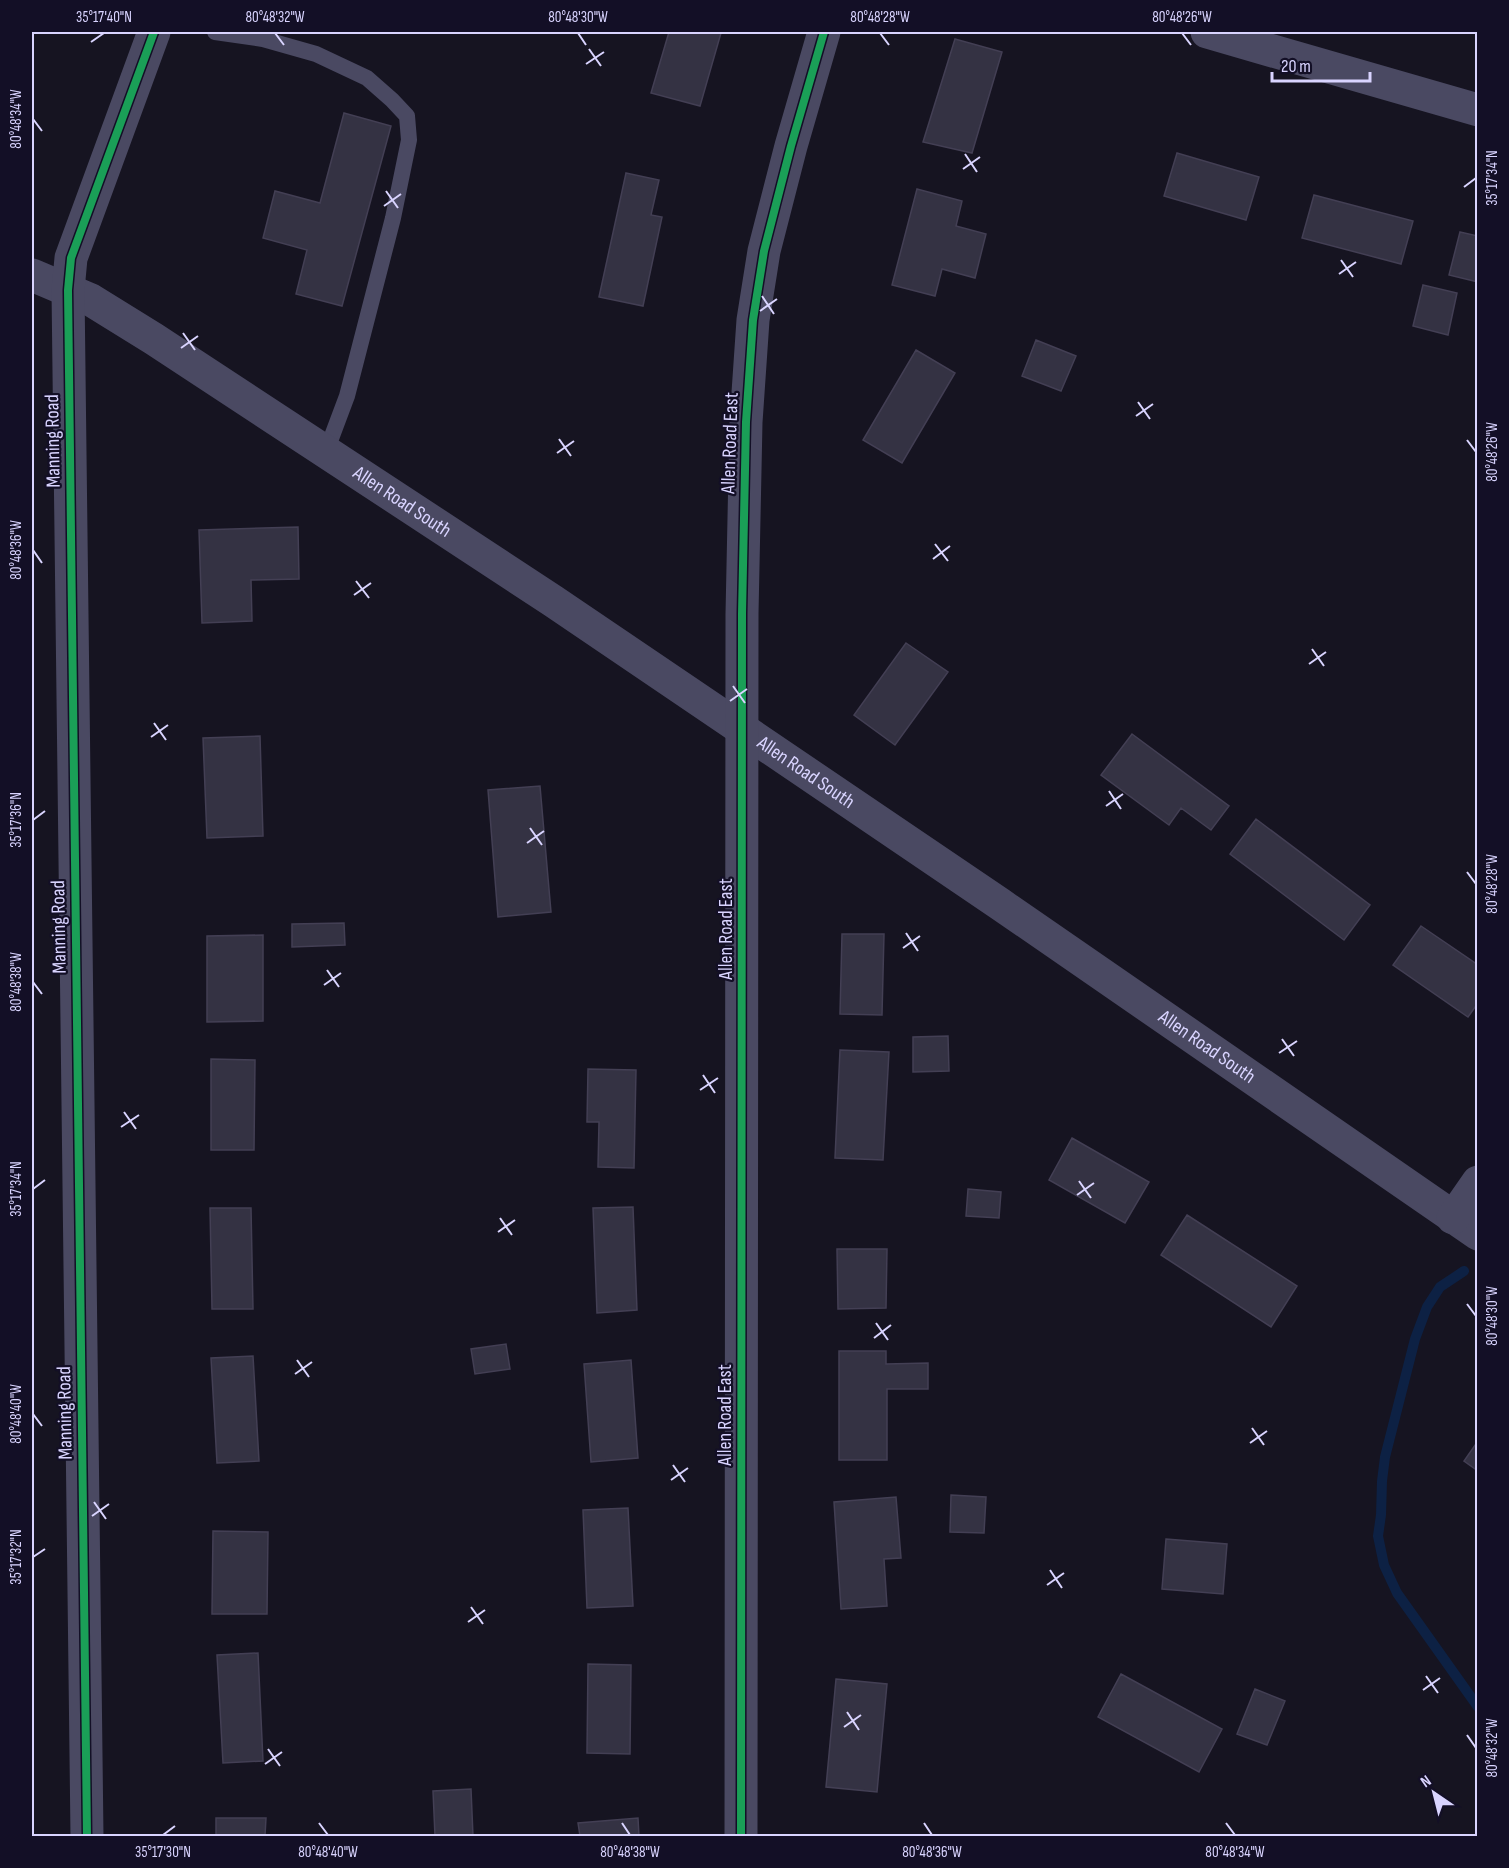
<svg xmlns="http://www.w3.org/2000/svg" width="1509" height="1868" viewBox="0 0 1509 1868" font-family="'Sofia Sans Condensed',sans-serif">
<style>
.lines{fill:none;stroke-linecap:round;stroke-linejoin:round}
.stream{stroke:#0d2144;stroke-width:10}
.building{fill:#343243;stroke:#433f54;stroke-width:1.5}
.service{stroke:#4a4962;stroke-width:16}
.minor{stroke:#4a4962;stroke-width:33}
.cycleway-casing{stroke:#130f26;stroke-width:11}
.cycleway{stroke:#1a9f57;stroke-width:8}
.ticks{fill:none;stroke:#d9d4ff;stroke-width:2}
.labels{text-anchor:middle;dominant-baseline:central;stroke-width:4.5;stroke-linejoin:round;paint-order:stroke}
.street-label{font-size:20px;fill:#d9d4ff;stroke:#130f26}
.neatline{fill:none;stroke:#d9d4ff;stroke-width:2}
.ticks-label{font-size:15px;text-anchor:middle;fill:#d9d4ff}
</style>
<rect width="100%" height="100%" fill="#161421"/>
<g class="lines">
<path class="stream" d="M 1464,1271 L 1440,1287 L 1427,1307 L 1415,1339 L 1385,1457 L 1382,1481 L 1381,1515 L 1378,1536 L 1384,1565 L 1397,1593 L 1478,1707"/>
</g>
<path class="building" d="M 669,32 L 721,33 L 700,106 L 651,93 Z
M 955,39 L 1002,52 L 972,153 L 923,142 Z
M 344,113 L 391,126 L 342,306 L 296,294 L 307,250 L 263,238 L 275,191 L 320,203 Z
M 1177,153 L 1259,177 L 1246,220 L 1164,196 Z
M 626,173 L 659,180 L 651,215 L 662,217 L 643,306 L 599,297 Z
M 917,189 L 962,201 L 956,226 L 986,234 L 975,278 L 942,269 L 935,296 L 892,285 Z
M 1314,195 L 1413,221 L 1401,264 L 1302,238 Z
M 1460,232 L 1478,236 L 1478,282 L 1449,275 Z
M 1423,285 L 1457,293 L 1448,335 L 1413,326 Z
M 1036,340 L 1076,356 L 1061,391 L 1022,376 Z
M 916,350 L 955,373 L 902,463 L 863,440 Z
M 298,527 L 299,579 L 251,580 L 252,621 L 202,623 L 199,530 Z
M 906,643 L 948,672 L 895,745 L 854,715 Z
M 1132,734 L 1229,806 L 1211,830 L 1181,808 L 1169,825 L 1101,775 Z
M 260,736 L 263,836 L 207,838 L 203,738 Z
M 540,786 L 551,912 L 498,917 L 488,790 Z
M 1256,819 L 1370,905 L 1344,940 L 1230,854 Z
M 344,923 L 345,945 L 292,947 L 292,924 Z
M 1421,926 L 1478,965 L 1478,1003 L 1468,1017 L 1393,965 Z
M 842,934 L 884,934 L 882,1015 L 840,1014 Z
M 263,935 L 263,1021 L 207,1022 L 207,936 Z
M 948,1036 L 949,1071 L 913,1072 L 913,1037 Z
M 840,1050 L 889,1052 L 883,1160 L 835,1158 Z
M 211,1059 L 255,1060 L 254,1150 L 211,1150 Z
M 588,1069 L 636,1070 L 634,1168 L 598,1167 L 599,1122 L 587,1122 Z
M 1072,1138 L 1149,1182 L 1125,1223 L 1049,1180 Z
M 968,1189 L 1001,1192 L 999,1218 L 966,1216 Z
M 633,1207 L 637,1310 L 597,1313 L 593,1208 Z
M 210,1208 L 251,1208 L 253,1309 L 212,1309 Z
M 1187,1215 L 1297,1286 L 1271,1327 L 1161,1255 Z
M 837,1249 L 887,1249 L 886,1308 L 838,1309 Z
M 506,1344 L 510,1369 L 475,1374 L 471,1349 Z
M 839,1351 L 886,1351 L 886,1364 L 928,1363 L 928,1389 L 887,1389 L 887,1460 L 839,1460 Z
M 253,1356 L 259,1461 L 217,1463 L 211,1358 Z
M 631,1360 L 638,1458 L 591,1462 L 584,1364 Z
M 1478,1441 L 1478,1471 L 1464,1461 Z
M 951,1495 L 986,1497 L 984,1533 L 950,1532 Z
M 896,1497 L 901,1558 L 884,1559 L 887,1606 L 841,1609 L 834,1502 Z
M 628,1508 L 633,1606 L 587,1608 L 583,1510 Z
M 213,1531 L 268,1532 L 267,1614 L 212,1614 Z
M 1166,1539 L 1227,1544 L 1223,1594 L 1162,1589 Z
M 258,1653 L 263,1761 L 223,1763 L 217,1655 Z
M 588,1664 L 631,1665 L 630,1754 L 587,1753 Z
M 1121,1674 L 1222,1729 L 1199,1772 L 1098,1717 Z
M 836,1679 L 887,1684 L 877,1792 L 826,1787 Z
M 1255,1689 L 1285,1701 L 1267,1745 L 1237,1734 Z
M 471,1789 L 473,1836 L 435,1836 L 433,1791 Z
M 216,1818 L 266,1818 L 265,1836 L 216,1836 Z
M 638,1818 L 639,1836 L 580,1836 L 578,1823 Z"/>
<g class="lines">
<path class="service" d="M 215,32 L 263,39 L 316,54 L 367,78 L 392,100 L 407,116 L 409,140 L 393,218 L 347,396 L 326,452"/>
<g class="minor">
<path d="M 1207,32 L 1478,110"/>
<path id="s1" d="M 32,275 L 91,300 L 154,339 L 553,601 L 1000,904 L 1478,1234"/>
<path d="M 1453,1218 L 1478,1182"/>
<path d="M 87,1836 L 68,290 L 71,258 L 154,32"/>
<path d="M 741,1836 L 742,614 L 746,422 L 753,320 L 764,251 L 791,146 L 824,32"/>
</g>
<g class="cycleway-casing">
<path id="cycleway" d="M 87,1836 L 68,290 L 71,258 L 154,32
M 741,1836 L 742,614 L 746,422 L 753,320 L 764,251 L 791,146 L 824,32"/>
</g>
<use href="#cycleway" class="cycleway"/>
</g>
<path class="ticks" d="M 275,33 L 284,45M 578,33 L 586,45M 880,33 L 889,45M 1182,33 L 1191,45M 91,42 L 104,33M 589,49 L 601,66M 586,64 L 604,52M 33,119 L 42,131M 965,154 L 977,172M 963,169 L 980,157M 1464,187 L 1476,178M 386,191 L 398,208M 384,206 L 401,194M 1341,260 L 1353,277M 1339,274 L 1356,262M 762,296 L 774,314M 760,311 L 777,299M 183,333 L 195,350M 181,348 L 198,336M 1138,402 L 1150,419M 1136,416 L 1153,404M 559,439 L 571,456M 1467,440 L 1476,452M 557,453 L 574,441M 935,544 L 948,561M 33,550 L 42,563M 933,559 L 950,546M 356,581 L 369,598M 354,595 L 371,583M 1312,649 L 1324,666M 1309,664 L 1326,652M 733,686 L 745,703M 730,701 L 747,689M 154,723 L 166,740M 151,737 L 168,725M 1109,791 L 1121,809M 1106,806 L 1123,794M 33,820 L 45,811M 530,828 L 542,845M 527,843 L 544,831M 1467,872 L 1476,884M 906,933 L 918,951M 903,948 L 920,936M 327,970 L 339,987M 33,982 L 42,994M 324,985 L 341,973M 1282,1039 L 1294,1056M 1279,1053 L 1297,1041M 703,1075 L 715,1093M 700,1090 L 718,1078M 124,1112 L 136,1129M 121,1127 L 139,1115M 1079,1181 L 1091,1198M 33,1189 L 45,1180M 1077,1195 L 1094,1183M 500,1218 L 512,1235M 498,1232 L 515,1220M 1467,1304 L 1476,1316M 876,1323 L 888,1340M 874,1338 L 891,1325M 297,1360 L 309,1377M 295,1374 L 312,1362M 33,1414 L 42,1426M 1252,1428 L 1264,1445M 1250,1443 L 1267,1431M 673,1465 L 685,1482M 671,1480 L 688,1468M 94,1502 L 106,1519M 92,1516 L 109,1504M 33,1557 L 45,1549M 1050,1570 L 1062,1588M 1047,1585 L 1064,1573M 471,1607 L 483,1624M 468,1622 L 485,1610M 1426,1676 L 1438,1693M 1423,1690 L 1440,1678M 847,1712 L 859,1730M 844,1727 L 861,1715M 1467,1735 L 1476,1748M 268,1749 L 280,1766M 265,1764 L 282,1752M 319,1823 L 328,1835M 622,1823 L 630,1835M 924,1823 L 932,1835M 1226,1823 L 1235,1835M 163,1835 L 175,1826"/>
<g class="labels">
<g class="street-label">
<text transform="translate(53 441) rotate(-91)">Manning Road</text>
<text transform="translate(730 443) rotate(-88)">Allen Road East</text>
<text stroke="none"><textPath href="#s1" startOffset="435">Allen Road South</textPath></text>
<text stroke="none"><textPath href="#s1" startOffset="921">Allen Road South</textPath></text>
<text transform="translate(59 927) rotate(-91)">Manning Road</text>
<text transform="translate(726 929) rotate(-90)">Allen Road East</text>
<text stroke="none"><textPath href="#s1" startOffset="1407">Allen Road South</textPath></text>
<text transform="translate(65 1413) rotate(-91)">Manning Road</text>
<text transform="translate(725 1415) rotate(-90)">Allen Road East</text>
</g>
</g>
<rect width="1509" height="1868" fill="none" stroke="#130f26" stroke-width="66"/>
<g transform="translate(1434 1793) rotate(325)" stroke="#130f26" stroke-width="4.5" paint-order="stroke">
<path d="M0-4.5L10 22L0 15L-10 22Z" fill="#d9d4ff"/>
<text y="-9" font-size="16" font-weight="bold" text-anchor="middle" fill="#d9d4ff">N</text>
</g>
<path d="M1272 72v9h98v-9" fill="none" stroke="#d9d4ff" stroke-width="3"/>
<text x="1281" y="72" font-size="18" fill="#d9d4ff" stroke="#130f26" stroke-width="4.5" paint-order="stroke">20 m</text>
<rect x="33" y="33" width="1443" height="1802" class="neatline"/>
<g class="ticks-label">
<text x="104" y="22">35°17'40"N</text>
<text x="275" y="22">80°48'32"W</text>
<text x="578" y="22">80°48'30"W</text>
<text x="880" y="22">80°48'28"W</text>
<text x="1182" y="22">80°48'26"W</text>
<text transform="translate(16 119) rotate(-90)" y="5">80°48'34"W</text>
<text transform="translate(1492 178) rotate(-90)" y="5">35°17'34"N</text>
<text transform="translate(1492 452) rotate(-90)" y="5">80°48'26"W</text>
<text transform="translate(16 550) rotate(-90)" y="5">80°48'36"W</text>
<text transform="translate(16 820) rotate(-90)" y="5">35°17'36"N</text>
<text transform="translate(1492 884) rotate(-90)" y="5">80°48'28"W</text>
<text transform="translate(16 982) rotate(-90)" y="5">80°48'38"W</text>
<text transform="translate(16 1189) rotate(-90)" y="5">35°17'34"N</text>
<text transform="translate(1492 1316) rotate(-90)" y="5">80°48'30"W</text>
<text transform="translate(16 1414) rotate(-90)" y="5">80°48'40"W</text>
<text transform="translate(16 1557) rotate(-90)" y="5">35°17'32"N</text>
<text transform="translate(1492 1748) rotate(-90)" y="5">80°48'32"W</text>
<text x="163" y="1857">35°17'30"N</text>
<text x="328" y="1857">80°48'40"W</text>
<text x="630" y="1857">80°48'38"W</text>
<text x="932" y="1857">80°48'36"W</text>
<text x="1235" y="1857">80°48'34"W</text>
</g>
</svg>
